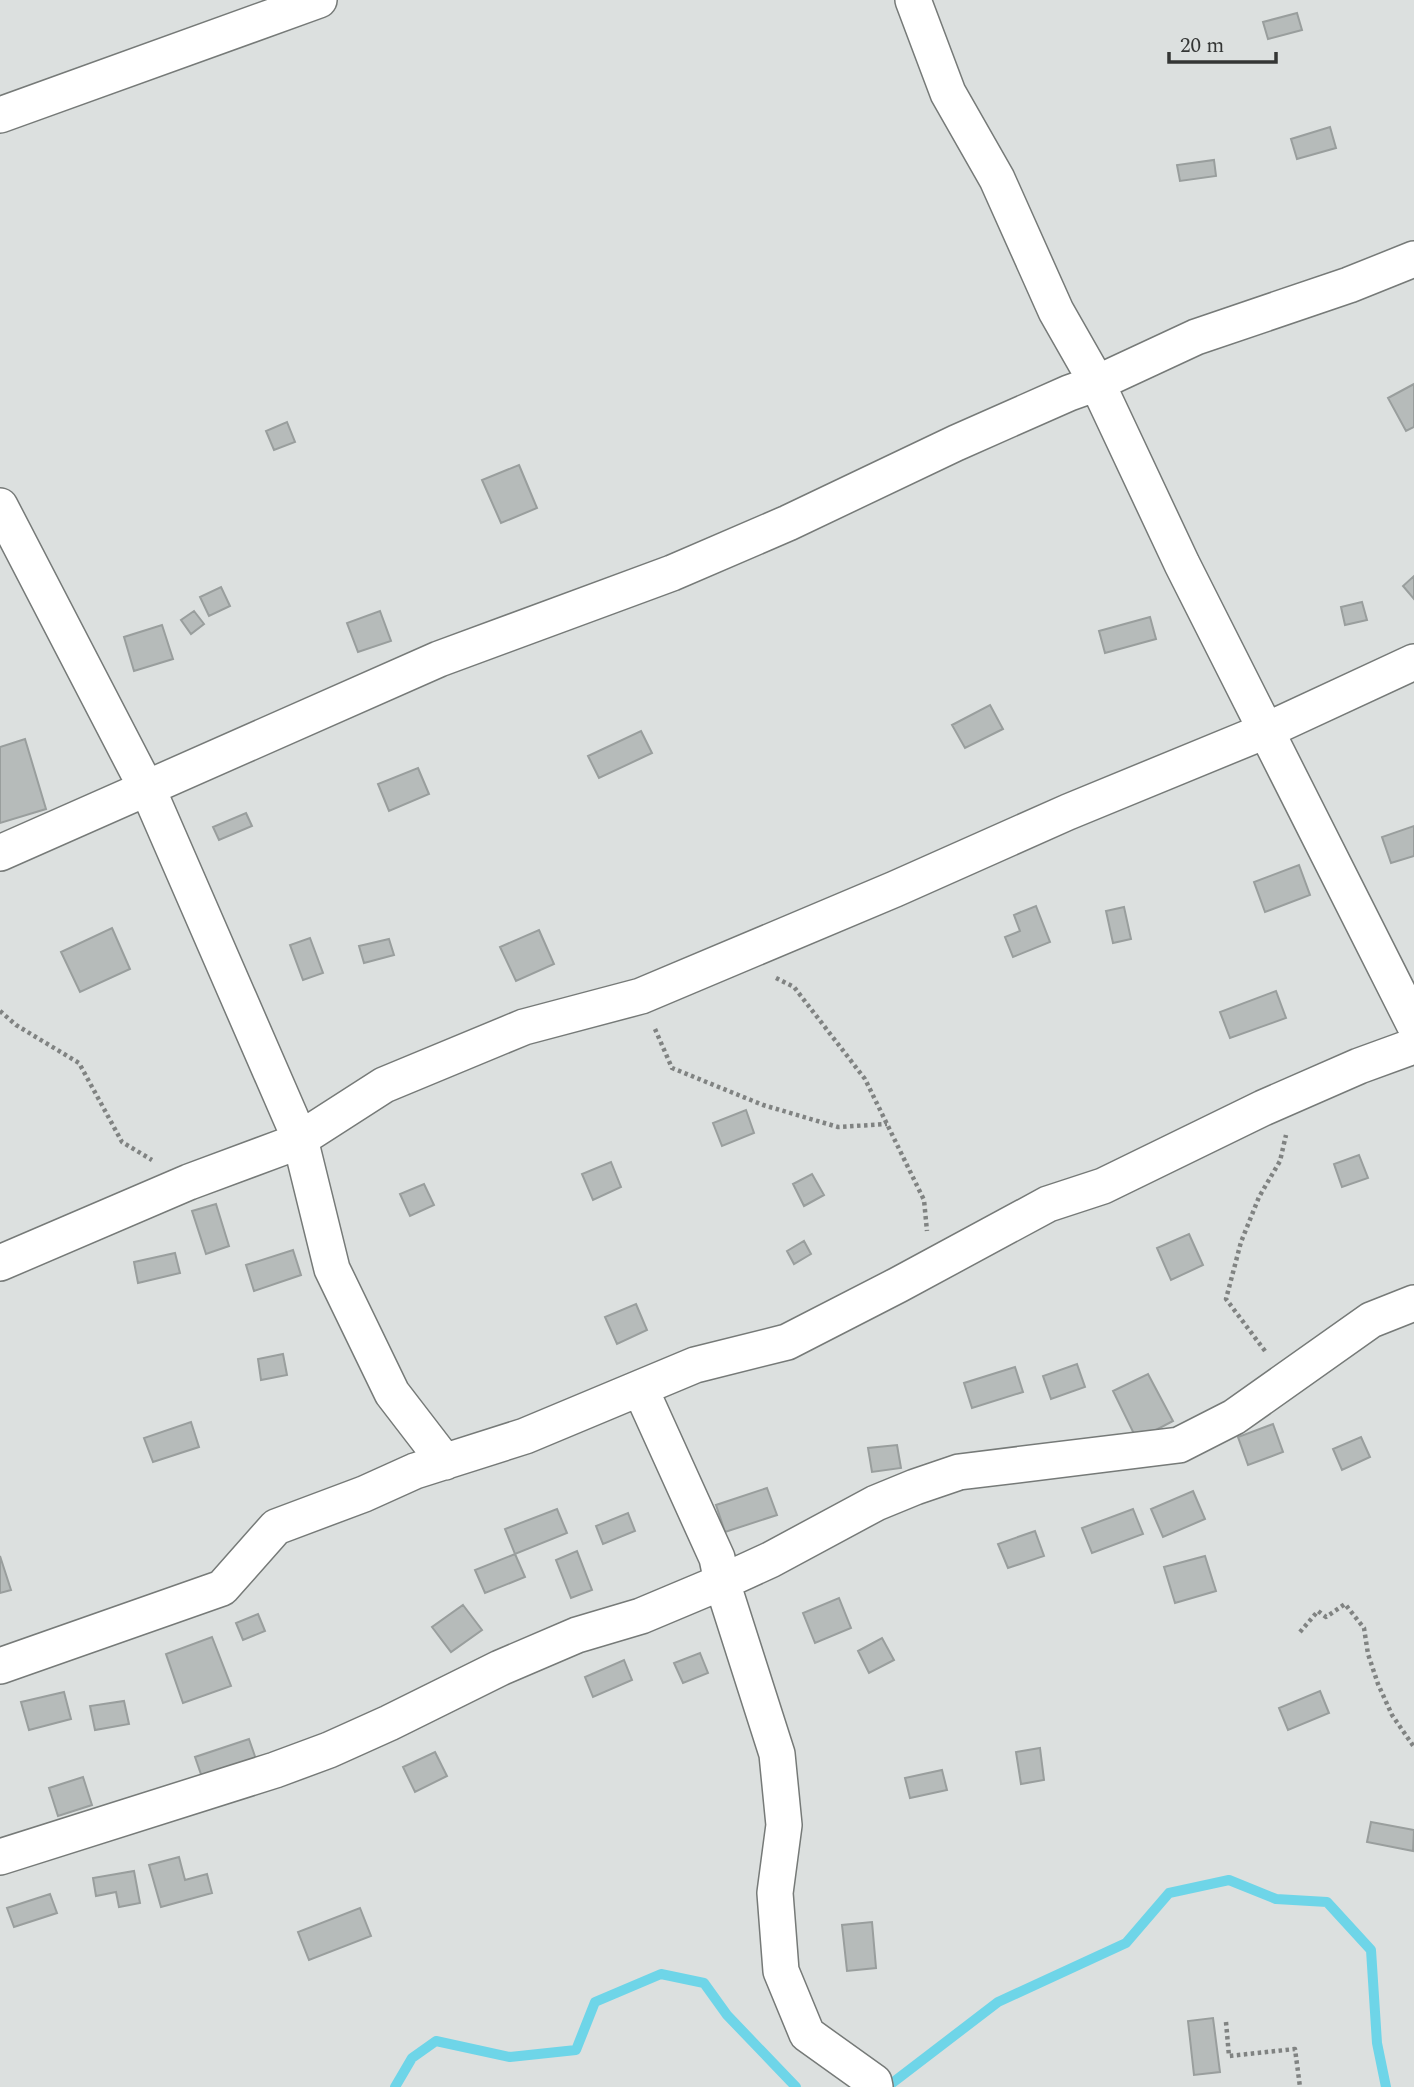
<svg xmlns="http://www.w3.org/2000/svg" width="1414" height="2087" viewBox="0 0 1414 2087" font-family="Spectral,serif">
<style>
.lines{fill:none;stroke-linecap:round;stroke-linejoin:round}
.stream{stroke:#6ed5e8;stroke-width:10}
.building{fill:#b6bbba;stroke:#999e9d;stroke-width:2}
.minor-casing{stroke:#767a78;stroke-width:38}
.path{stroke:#808382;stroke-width:4.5;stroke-dasharray:3.5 3.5;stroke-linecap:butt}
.minor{stroke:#fff;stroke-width:35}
</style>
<rect width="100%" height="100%" fill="#dce0df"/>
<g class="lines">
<path class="stream" d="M 395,2087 L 412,2058 L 436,2041 L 510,2057 L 576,2050 L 595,2002 L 661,1974 L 704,1983 L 727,2015 L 796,2087
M 887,2087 L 998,2002 L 1126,1943 L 1169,1893 L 1229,1880 L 1276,1899 L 1327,1902 L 1371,1950 L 1377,2043 L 1386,2087"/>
</g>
<path class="building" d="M 1297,13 L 1302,30 L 1268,39 L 1263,22 Z
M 1330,127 L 1336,148 L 1297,159 L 1291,139 Z
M 1214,160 L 1216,176 L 1180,181 L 1177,165 Z
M 1414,384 L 1414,427 L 1406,431 L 1388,398 Z
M 287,422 L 295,442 L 274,450 L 266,431 Z
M 519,465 L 537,508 L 501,523 L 482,480 Z
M 1414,576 L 1414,599 L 1403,586 Z
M 221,587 L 230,606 L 209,616 L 200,597 Z
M 1362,602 L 1367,620 L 1345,625 L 1341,607 Z
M 194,611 L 204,624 L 191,634 L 181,620 Z
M 380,611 L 391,641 L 358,652 L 347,623 Z
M 1150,617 L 1156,639 L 1105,653 L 1099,631 Z
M 162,625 L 173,659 L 134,671 L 124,637 Z
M 990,705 L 1003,729 L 965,748 L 952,725 Z
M 641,731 L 652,753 L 599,778 L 588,756 Z
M 25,739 L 46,809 L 0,823 L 0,747 Z
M 418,768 L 429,794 L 389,811 L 378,784 Z
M 246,813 L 252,826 L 219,840 L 213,827 Z
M 1414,826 L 1414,856 L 1391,863 L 1382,837 Z
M 1299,865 L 1310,895 L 1265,912 L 1254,882 Z
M 1036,906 L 1050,942 L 1013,957 L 1005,937 L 1020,931 L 1014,915 Z
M 1124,907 L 1131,939 L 1113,943 L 1106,911 Z
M 112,928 L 130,969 L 80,992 L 61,952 Z
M 539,930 L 554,964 L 516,981 L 500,947 Z
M 310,938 L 323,973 L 303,980 L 290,945 Z
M 389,939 L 394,955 L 364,963 L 359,946 Z
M 1276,991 L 1286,1018 L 1230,1038 L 1220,1012 Z
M 746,1110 L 754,1133 L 722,1146 L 713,1123 Z
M 1359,1155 L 1368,1178 L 1342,1187 L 1334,1164 Z
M 611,1162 L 621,1187 L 593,1200 L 582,1174 Z
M 812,1174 L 824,1195 L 804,1206 L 793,1184 Z
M 424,1184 L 434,1205 L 410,1216 L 400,1194 Z
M 216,1204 L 229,1246 L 206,1254 L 192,1211 Z
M 1189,1234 L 1203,1265 L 1171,1280 L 1157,1248 Z
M 804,1241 L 811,1254 L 794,1264 L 787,1251 Z
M 293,1250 L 301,1275 L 254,1291 L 246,1265 Z
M 175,1253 L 180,1273 L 138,1283 L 134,1262 Z
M 636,1304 L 647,1330 L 617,1344 L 605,1317 Z
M 283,1354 L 287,1375 L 261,1380 L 258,1359 Z
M 1077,1364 L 1085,1387 L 1051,1399 L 1043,1376 Z
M 1015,1367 L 1023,1392 L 972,1408 L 964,1383 Z
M 1148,1374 L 1173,1421 L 1137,1440 L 1113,1391 Z
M 191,1422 L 199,1447 L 153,1462 L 144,1438 Z
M 1273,1424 L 1283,1452 L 1248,1465 L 1238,1437 Z
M 1361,1437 L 1370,1457 L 1342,1470 L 1333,1449 Z
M 897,1445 L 901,1468 L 872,1472 L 868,1448 Z
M 767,1488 L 777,1515 L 725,1532 L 716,1505 Z
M 1193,1491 L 1205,1519 L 1163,1537 L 1151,1509 Z
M 557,1509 L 567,1533 L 515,1554 L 505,1529 Z
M 1133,1509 L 1143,1534 L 1092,1553 L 1082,1528 Z
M 628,1513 L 635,1531 L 603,1544 L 596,1526 Z
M 1035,1531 L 1044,1556 L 1008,1568 L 998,1544 Z
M 577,1551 L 592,1590 L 571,1598 L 556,1560 Z
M 515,1554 L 525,1577 L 485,1593 L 475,1570 Z
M 0,1556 L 11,1590 L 0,1593 Z
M 1205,1556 L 1216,1591 L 1175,1603 L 1164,1567 Z
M 839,1598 L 851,1628 L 815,1643 L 803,1613 Z
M 463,1605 L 482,1630 L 451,1652 L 432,1627 Z
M 258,1614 L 265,1631 L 243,1640 L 236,1623 Z
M 212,1637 L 231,1686 L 183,1703 L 166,1654 Z
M 882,1638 L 894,1660 L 869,1673 L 858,1651 Z
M 700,1653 L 708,1673 L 683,1683 L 674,1663 Z
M 624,1660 L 632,1680 L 593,1697 L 585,1677 Z
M 1320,1691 L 1329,1713 L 1288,1730 L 1279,1708 Z
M 64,1692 L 71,1719 L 29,1730 L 21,1702 Z
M 124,1701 L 129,1724 L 95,1730 L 90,1706 Z
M 249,1739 L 258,1765 L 204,1783 L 195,1757 Z
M 1040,1748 L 1044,1780 L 1021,1784 L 1016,1752 Z
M 435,1752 L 447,1776 L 415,1792 L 403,1767 Z
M 942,1770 L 947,1790 L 910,1798 L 905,1778 Z
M 83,1777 L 92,1805 L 58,1816 L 49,1788 Z
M 1371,1822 L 1414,1830 L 1413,1851 L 1367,1842 Z
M 179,1857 L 185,1880 L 207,1874 L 212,1893 L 161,1907 L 149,1865 Z
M 134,1871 L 140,1903 L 119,1907 L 116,1892 L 96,1896 L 93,1878 Z
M 50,1894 L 57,1913 L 14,1927 L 7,1908 Z
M 360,1908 L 371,1936 L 309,1960 L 298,1932 Z
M 872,1922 L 876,1968 L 847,1971 L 842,1925 Z
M 1213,2018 L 1220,2072 L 1194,2075 L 1188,2021 Z"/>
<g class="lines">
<g class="minor-casing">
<path id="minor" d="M 913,0 L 948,93 L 997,179 L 1056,311 L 1097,383 L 1182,564 L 1414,1024
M 0,115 L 319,0
M 0,506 L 153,801 L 300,1139 L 332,1269 L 392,1393 L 445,1462
M 0,853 L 439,659 L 672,573 L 788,523 L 956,443 L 1069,393 L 1097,383 L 1196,337 L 1349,285 L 1414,259
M 0,1263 L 189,1182 L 286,1146 L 300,1139 L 384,1085 L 524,1027 L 641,996 L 895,889 L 1068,812 L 1265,731 L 1414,662
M 640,1388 L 717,1558 L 722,1582 L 777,1754 L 784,1825 L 775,1893 L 781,1971 L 807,2034 L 874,2082 L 875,2087
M 0,1666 L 222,1588 L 276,1527 L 364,1494 L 415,1471 L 525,1436 L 695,1365 L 787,1342 L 898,1285 L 1048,1204 L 1103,1186 L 1263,1108 L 1359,1066 L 1414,1046
M 0,1857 L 275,1770 L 329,1750 L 389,1723 L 500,1668 L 577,1635 L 641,1616 L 722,1582 L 770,1560 L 876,1503 L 915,1487 L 959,1472 L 1179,1445 L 1234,1417 L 1371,1320 L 1414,1303"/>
</g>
<path class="path" d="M 776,978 L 794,987 L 865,1079 L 924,1200 L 927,1231
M 0,1011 L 16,1025 L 79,1063 L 122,1142 L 152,1160
M 655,1029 L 672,1068 L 763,1105 L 838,1127 L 887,1124
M 1265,1351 L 1226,1299 L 1241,1242 L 1259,1197 L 1280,1161 L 1286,1135
M 1300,1632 L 1318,1611 L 1326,1617 L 1345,1604 L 1364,1628 L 1368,1654 L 1378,1684 L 1392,1715 L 1414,1747
M 1226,2022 L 1229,2056 L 1295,2049 L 1300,2087"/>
<use href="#minor" class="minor"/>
</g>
<path d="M1169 52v10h107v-10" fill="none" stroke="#343635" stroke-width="3.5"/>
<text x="1180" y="52" font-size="21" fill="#343635" stroke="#dce0df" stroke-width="5" paint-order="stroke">20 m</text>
</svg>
